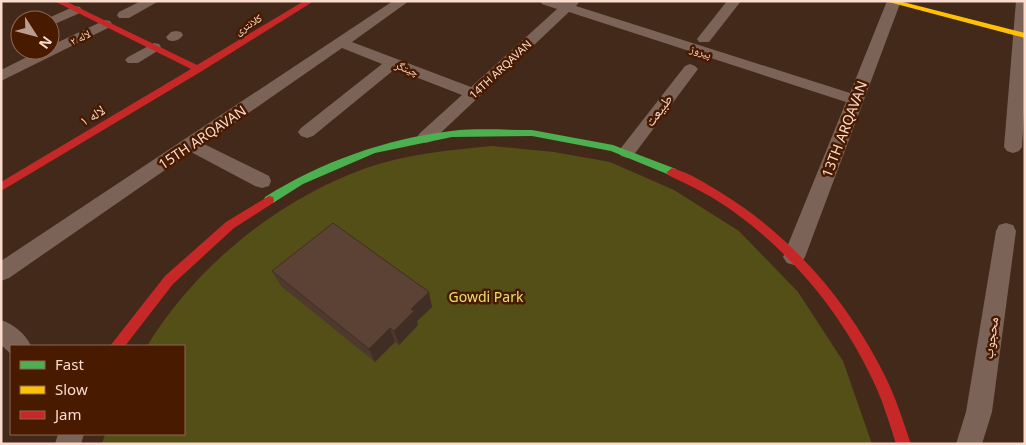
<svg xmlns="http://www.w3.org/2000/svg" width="1026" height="445" viewBox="0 0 1026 445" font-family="'Noto Sans','Noto Naskh Arabic',sans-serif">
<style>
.green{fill:#544e17}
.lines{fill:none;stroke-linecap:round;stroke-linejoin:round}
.street{fill:#7b6457;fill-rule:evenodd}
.fast{fill:#4caf50;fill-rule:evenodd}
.slow{fill:#ffc107;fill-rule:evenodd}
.jam{fill:#c62828;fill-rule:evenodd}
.wall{fill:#4f392d}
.shaded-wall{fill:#402e24}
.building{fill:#5c4234;stroke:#402e24}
.labels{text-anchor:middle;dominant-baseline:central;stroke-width:5;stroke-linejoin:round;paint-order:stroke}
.far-street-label{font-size:11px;fill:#fadbcc;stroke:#481a00}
.street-label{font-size:14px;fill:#fadbcc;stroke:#481a00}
.park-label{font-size:14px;fill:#e7e26b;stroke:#481a00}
</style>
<rect width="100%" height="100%" fill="#43291a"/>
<path class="green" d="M 492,146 L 554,152 L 610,162 L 674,190 L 739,231 L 798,292 L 843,361 L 872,444 L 102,444 L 105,434 L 184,434 L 184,346 L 147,346 C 196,266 277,200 366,168 C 406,154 450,150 492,146 Z"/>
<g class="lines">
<path class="street" d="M 141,1 L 159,1 L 129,18 L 119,18 L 117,15 L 119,12 Z
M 393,1 L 409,1 L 352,42 L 471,87 L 557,9 L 542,4 L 540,1 L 580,1 L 576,6 L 850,93 L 887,1 L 901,1 L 805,257 L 801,263 L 794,265 L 787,263 L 783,257 L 846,102 L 569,12 L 432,141 L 426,143 L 420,141 L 417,137 L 420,133 L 462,95 L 395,69 L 313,136 L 307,138 L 301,136 L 298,132 L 301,128 L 382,64 L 342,48 L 204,144 L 269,176 L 271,181 L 269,186 L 262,188 L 255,186 L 191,152 L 9,278 L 1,281 L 1,261 Z
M 727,1 L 741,1 L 709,42 L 699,42 L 697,39 Z
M 1016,1 L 1025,1 L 1025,94 L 1022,147 L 1019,151 L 1013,153 L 1007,151 L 1004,147 Z
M 75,6 L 80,7 L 82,10 L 80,13 L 50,26 L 50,20 L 44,20 Z
M 105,20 L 110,21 L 112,24 L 110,27 L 1,81 L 1,70 L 41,50 L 50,50 L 50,46 Z
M 176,31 L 181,32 L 183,35 C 179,41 174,42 168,40 L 166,37 L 171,32 Z
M 154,43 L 159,44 L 161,47 L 159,50 L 138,63 L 128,63 L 125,60 L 128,57 Z
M 690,64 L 695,66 L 698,69 L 633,156 L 627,158 L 621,156 L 618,152 L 621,148 L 685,66 Z
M 1006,223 L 1013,225 L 1016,231 L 992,412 L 982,444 L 956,444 L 966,412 L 996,231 L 999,225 Z
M 1,320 C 13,324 26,334 31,346 L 11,346 L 11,354 L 1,345 Z
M 58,434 L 84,434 L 81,444 L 55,444 Z"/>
<path class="fast" d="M 532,130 L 613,145 L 676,169 L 677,172 L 672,176 L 611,151 L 532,136 L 452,137 L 375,153 L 303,184 L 273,203 L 265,203 L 264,200 L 265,197 C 321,162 385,139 451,131 C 478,128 506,130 532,130 Z"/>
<path class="slow" d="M 885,1 L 899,1 L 1025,33 L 1025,38 Z"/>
<path class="jam" d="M 54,1 L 65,1 L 197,65 L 304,1 L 314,1 L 202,71 L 1,191 L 1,182 L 191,69 Z
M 672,168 C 690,173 707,184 723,194 C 793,237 849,303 885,376 C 896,398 903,421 911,444 L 896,444 C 890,425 884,405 876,387 C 845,318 795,256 734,212 C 714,197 691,186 668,175 L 667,172 Z
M 269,196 L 273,197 L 274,200 L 273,203 L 234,228 L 173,284 L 125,346 L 110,346 L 165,276 L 226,222 Z"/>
</g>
<path class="wall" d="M 272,271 L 432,307 L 417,321 L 418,325 L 399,345 L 395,342 L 375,362 L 281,286 Z"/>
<path class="shaded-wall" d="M 429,292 L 432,307 L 417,321 L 418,325 L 399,345 L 394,331 L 411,309 Z
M 390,328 L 395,342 L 375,362 L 369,349 Z"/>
<path class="building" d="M 333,223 L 429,292 L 411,309 L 414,311 L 394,331 L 390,328 L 369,349 L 272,271 Z"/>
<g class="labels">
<g class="far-street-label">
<text transform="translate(248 24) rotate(-31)">کلانتری</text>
<text transform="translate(80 37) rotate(-26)">لاله ۲</text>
<text transform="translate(701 51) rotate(18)">پیروز</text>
<text transform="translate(407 68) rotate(21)">چیتگر</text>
<text transform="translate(500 69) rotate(-43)">14TH ARQAVAN</text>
</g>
<g class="street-label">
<text transform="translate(658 110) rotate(-53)">طبیعت</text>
<text transform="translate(92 115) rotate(-31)">لاله ۱</text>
<text transform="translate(844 129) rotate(-69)">13TH ARQAVAN</text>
<text transform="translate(202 137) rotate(-34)">15TH ARQAVAN</text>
<text transform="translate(990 338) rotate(-82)">محجوب</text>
</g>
<g class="park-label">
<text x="486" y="296">Gowdi Park</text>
</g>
</g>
<rect width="1026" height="445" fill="none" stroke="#fadbcc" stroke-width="5"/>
<rect x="10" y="345" width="175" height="90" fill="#481a00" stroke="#8f6752"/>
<rect x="20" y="361" width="25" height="8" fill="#4caf50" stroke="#8f6752"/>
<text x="55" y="370" font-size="15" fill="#fadbcc">Fast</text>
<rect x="20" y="386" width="25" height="8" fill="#ffc107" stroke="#8f6752"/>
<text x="55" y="395" font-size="15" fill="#fadbcc">Slow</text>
<rect x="20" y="411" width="25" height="8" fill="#c62828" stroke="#8f6752"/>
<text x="55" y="420" font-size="15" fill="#fadbcc">Jam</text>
<g transform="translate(35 35) rotate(126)"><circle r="24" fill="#481a00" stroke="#8f6752"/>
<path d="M0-4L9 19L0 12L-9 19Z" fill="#ba9d8e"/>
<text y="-8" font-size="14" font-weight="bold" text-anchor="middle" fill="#fadbcc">N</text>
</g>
</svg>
